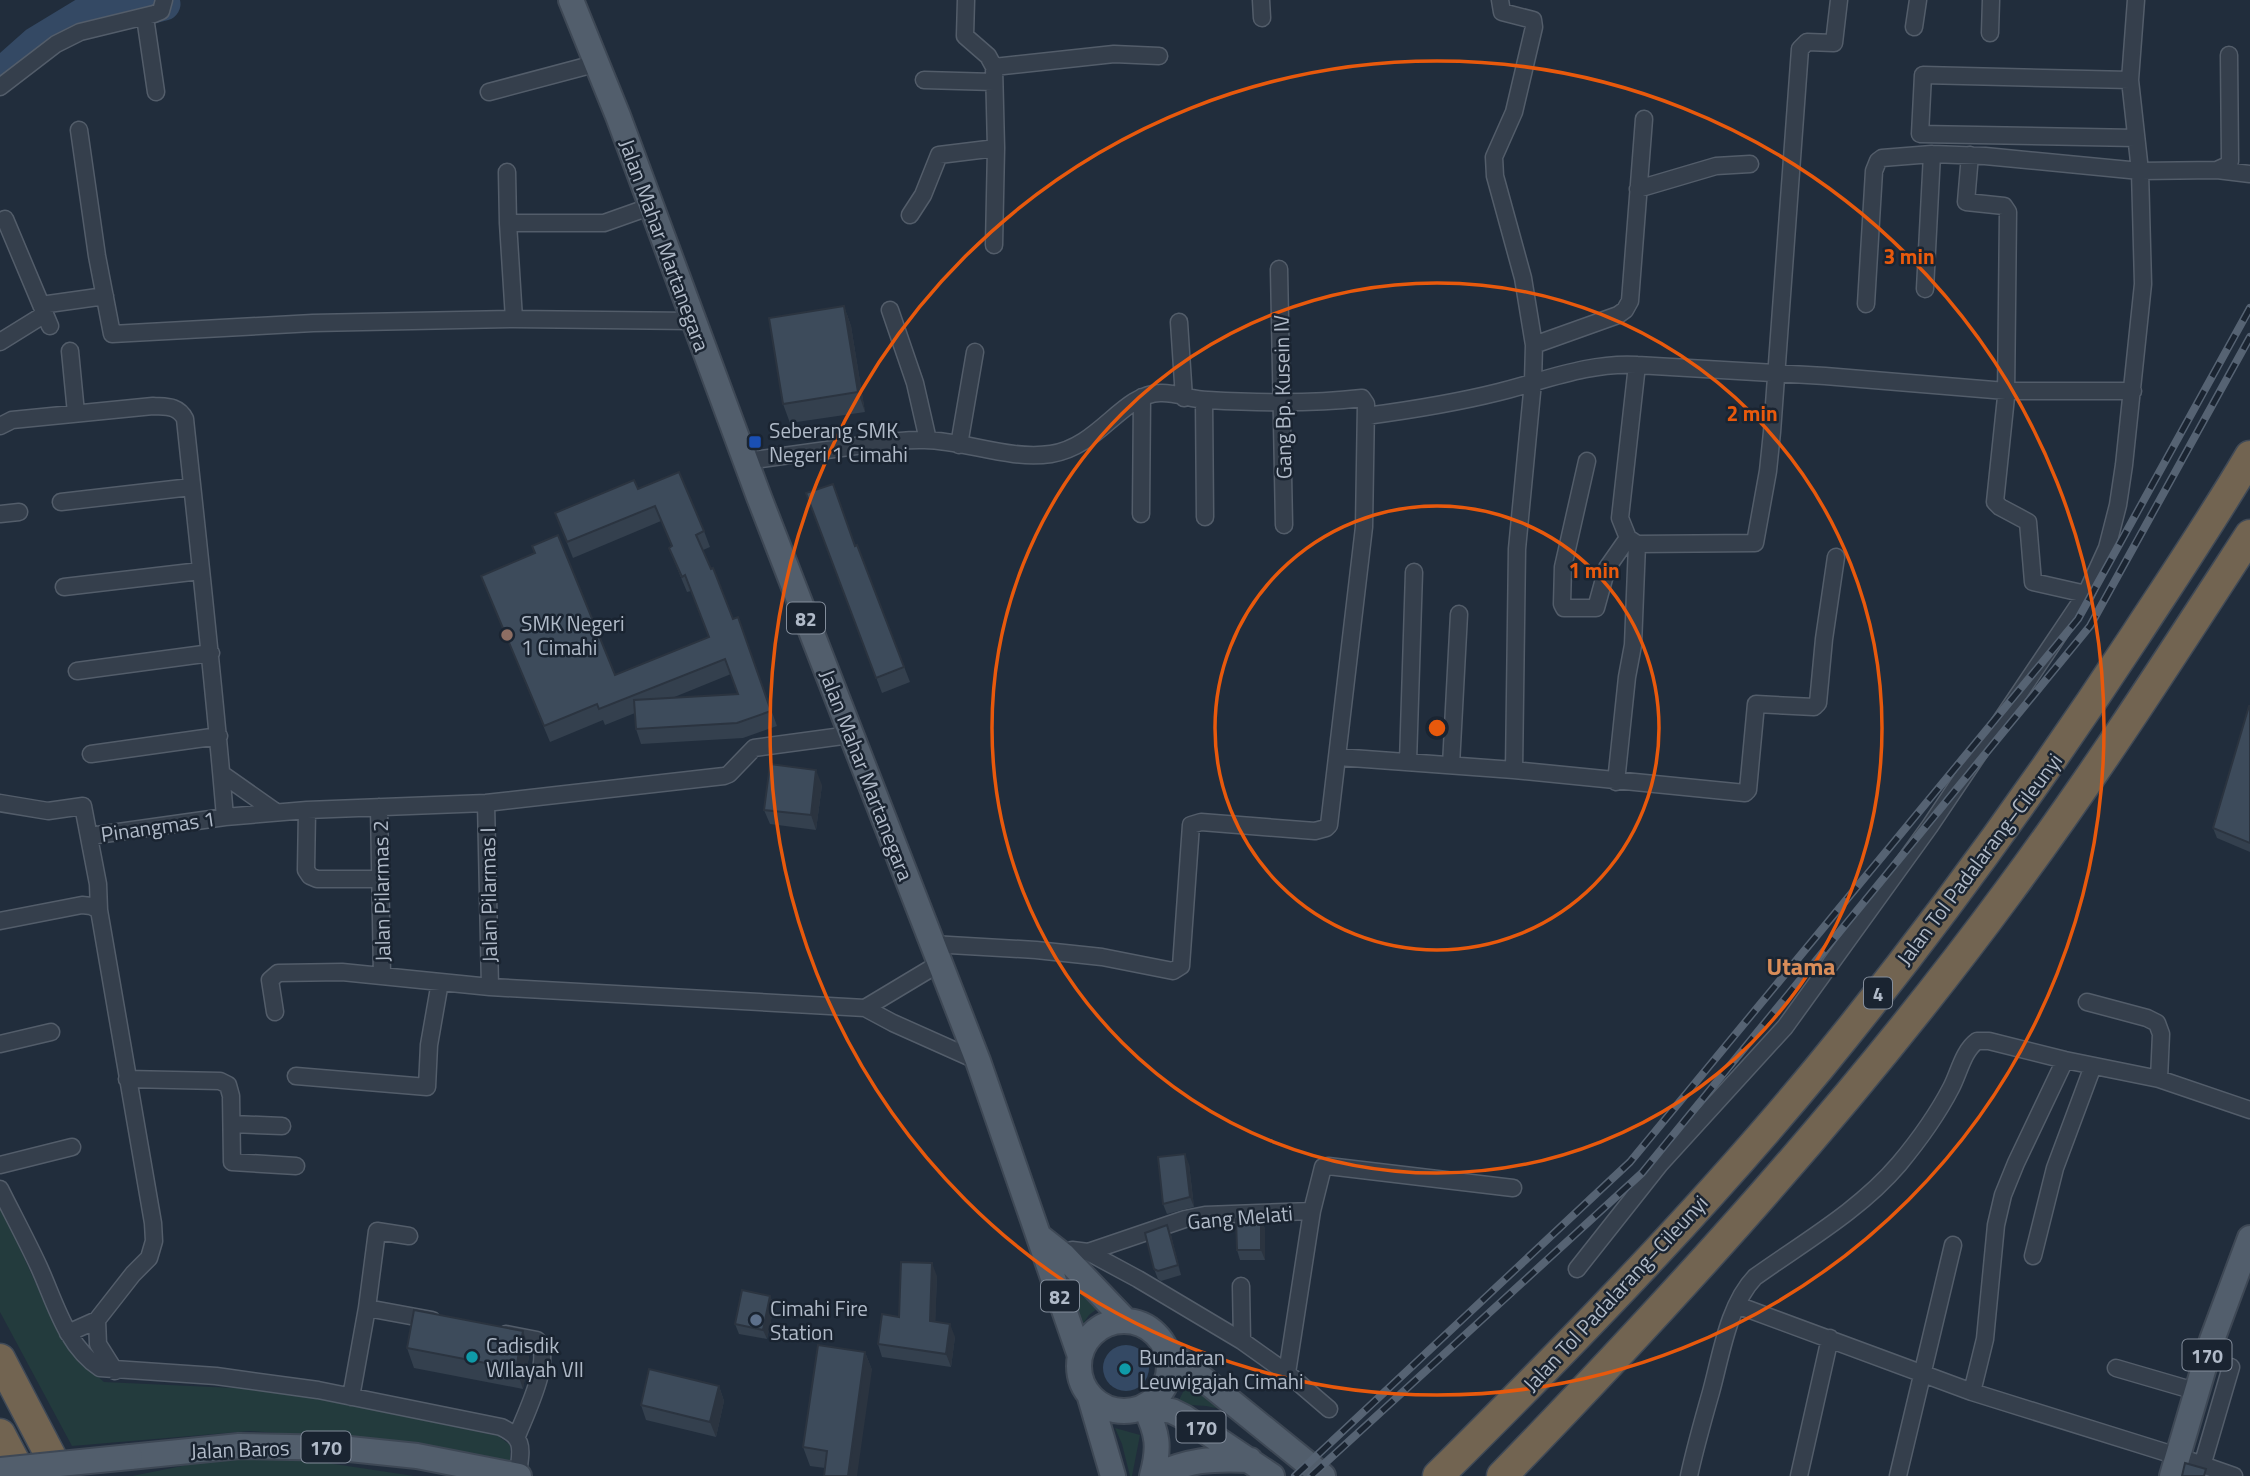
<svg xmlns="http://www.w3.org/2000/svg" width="2250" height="1476" viewBox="0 0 2250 1476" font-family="'Titillium Web',sans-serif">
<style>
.green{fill:#233b3d}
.water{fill:#344964}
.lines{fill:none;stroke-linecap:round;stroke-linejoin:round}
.river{stroke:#344964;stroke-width:33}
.street-casing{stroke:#535d6a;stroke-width:19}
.primary-casing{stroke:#3e4855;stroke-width:28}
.highway-casing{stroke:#404a57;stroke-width:33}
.street{stroke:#353f4c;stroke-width:16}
.primary{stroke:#525e6c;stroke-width:24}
.highway{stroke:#726451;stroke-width:30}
.rail-casing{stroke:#566373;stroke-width:8}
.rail{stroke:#1a2431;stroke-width:5;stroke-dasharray:16;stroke-linecap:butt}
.primary-bridge-casing{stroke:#3e4855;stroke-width:28;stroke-linecap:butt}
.primary-bridge{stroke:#525e6c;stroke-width:24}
.wall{fill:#34404e;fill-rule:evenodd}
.shaded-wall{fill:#2b3440}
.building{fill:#3d4b5b;stroke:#2b3440;stroke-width:2}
.ring{fill:none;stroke:#e8590c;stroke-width:3.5}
.transit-dot{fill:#1a4fb4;stroke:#1a2431;stroke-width:2.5}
.education-dot{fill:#8d6e63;stroke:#1a2431;stroke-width:2.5}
.service-dot{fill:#5c6f8a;stroke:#1a2431;stroke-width:2.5}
.culture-dot{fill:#0f9aa8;stroke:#1a2431;stroke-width:2.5}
.labels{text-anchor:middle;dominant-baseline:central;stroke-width:5;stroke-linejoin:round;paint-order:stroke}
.shield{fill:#1a2431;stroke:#838d9b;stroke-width:2}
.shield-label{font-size:19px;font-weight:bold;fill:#b0bac8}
.street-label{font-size:21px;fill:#b0bac8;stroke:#1a2431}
.poi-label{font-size:21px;fill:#b0bac8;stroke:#1a2431;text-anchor:start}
.quarter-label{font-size:24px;font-weight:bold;fill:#da8d59;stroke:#1a2431}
.centre{fill:#e8590c;stroke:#1a2431;stroke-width:3.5}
.ring-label{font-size:21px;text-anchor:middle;font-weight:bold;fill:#e8590c;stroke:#1a2431;stroke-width:5;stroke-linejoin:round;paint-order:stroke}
</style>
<rect width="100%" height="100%" fill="#212d3c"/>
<path class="green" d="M 0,1205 L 61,1339 L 78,1359 L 104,1382 L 278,1390 L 498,1436 L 510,1445 L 510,1462 L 358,1439 L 250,1431 L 72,1446 L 0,1312 Z
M 1064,1278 L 1098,1308 L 1089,1315 L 1078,1331 Z
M 1185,1376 L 1235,1412 L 1206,1406 L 1177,1404 L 1186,1386 Z
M 1115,1428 L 1140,1435 L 1132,1476 L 1130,1476 L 1122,1444 Z
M 227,1457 L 314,1461 L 414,1476 L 132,1476 Z"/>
<path class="water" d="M1103 1368a23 23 0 1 1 46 0a23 23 0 1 1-46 0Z"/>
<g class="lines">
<path class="river" d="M 0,75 L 36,43 L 84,14 L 137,11 L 164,4"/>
<g class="street-casing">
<path id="street" d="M 1261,0 L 1262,18
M 1500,0 L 1502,12 L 1533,20 L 1534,27 L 1514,112 L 1494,157 L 1495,176 L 1523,278 L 1534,345 L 1533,382 L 1517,549 L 1514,770
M 145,17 L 156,92
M 1914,27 L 1918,0
M 1990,33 L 1991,0
M 994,67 L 1114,54 L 1159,56
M 924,80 L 994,82
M 2130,80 L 1923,75 L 1920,134 L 2136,138
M 0,87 L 56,44 L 80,32 L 154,14 L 161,11 L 164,0
M 489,92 L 598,63
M 79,130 L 97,256 L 112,334 L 313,323 L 514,319 L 693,321
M 1970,155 L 1966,202 L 2004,206 L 2008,212 L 2006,397 L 1995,502 L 2000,507 L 2028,522 L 2033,582 L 2086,594
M 2217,170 L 2250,174
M 507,172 L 508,223 L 514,319
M 1638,189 L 1716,166 L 1750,164
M 910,215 L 923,195 L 939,155 L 996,148 L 994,67 L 988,56 L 965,36 L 966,0
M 5,219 L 50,326
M 508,223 L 604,223 L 652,206
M 994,245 L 996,148
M 1279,269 L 1284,525
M 1925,289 L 1932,154
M 1866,304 L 1874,171 L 1878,161 L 1882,158 L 1932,154 L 1985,156 L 2140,171 L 2217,170 L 2228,165 L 2230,161 L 2229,55
M 41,305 L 105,296
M 890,310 L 915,383 L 928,440
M 1179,322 L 1184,398
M 0,342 L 45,314
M 1534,345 L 1618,315 L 1625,310 L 1630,301 L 1644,119
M 70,351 L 76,413
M 1637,365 L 1825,376 L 2006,391 L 2133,391
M 1204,400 L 1205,517
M 1366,416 C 1411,410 1455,403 1499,392 C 1544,381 1589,362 1637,365 L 1620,518 L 1628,538 L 1637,544 L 1755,543 L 1768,471 L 1772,432 L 1800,49 L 1807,42 L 1834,43 L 1839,0
M 0,426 L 12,420 L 153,406 C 166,407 178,405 185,419 C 199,551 214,684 225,817
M 959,445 L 975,352
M 746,461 C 783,456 820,451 856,446 C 879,443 902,439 925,440 C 967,441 1008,460 1051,454 C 1099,447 1122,394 1160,393 C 1176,392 1192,400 1208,400 C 1259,403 1311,404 1362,398 L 1366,404 L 1364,527 L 1329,825 L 1326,828 L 1315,831 L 1201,822 L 1191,825 L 1181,966 L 1173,971 L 1102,957 L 1036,950 L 932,944
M 1587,461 L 1563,567 L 1562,604 L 1564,608 L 1596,608 L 1607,568 L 1628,538
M 61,502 L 191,487
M 0,514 L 19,512
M 1141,514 L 1142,397
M 64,587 L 200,571
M 77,671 L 211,653
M 91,754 L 219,736
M 1338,757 L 1514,770 L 1745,793 L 1748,790 L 1756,704 L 1814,707 L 1818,703 L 1824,639 L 1836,557
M 1408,762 L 1414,572
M 1451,765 L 1459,614
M 222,774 L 276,812
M 1616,782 L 1627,677 L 1633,645 L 1637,544
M 0,803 L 48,811 L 83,806 L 98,884 L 99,910
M 486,803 L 490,987
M 379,807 L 382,976
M 307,810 L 306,870 L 310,876 L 317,879 L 379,879
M 90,836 L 225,817 L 307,810 L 486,803 L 724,776 L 729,774 L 754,748 L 850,735
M 0,921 L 82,905 L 91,906 L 99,910 L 153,1223 L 154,1241 L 149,1258 L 133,1274 L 97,1320 L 68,1333
M 2087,1002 L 2147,1018 L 2157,1023 L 2161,1034 L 2159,1079
M 865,1008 L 940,963
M 275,1012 L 270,980 L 278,973 L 342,972 L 490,987 L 865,1008 L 893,1023 L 978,1061
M 0,1044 L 51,1032
M 296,1076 L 427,1087 L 429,1045 L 440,982
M 127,1079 L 220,1081 L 228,1085 L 231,1096 L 232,1162 L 296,1166
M 232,1124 L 282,1126
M 0,1165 L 72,1147
M 0,1189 C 13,1215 27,1241 39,1267 C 55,1302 66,1346 100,1368 L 216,1376 L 318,1390 L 501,1427 C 527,1439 520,1451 518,1476
M 1088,1252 L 1185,1219 L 1205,1215 L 1312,1211
M 1064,1256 L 1072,1250 L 1088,1252 L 1138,1279 L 1242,1341 L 1287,1373 L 1329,1409
M 2033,1256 L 2055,1168 L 2093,1066
M 1577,1269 L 1660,1164 L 1785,1027 L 1930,826 L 2086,594 L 2107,548 L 2118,505 L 2124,465 L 2143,284 L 2140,171 L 2130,80 L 2136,0
M 1241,1286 L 1242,1341
M 1737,1305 L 1972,1392 L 2177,1456 L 2234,1476
M 367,1308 L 432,1320
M 97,1320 L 98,1344 L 115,1371
M 506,1334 L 537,1340 C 554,1358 525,1415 517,1436
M 2116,1368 L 2195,1391
M 1287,1373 L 1312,1211 L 1323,1167 L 1328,1166 L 1513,1188
M 1972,1392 L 1985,1339 L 1996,1225 L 2003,1195 L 2016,1163 L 2065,1060
M 351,1397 L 367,1308 L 377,1231 L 409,1236
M 2202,1466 L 2231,1367
M 1689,1476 C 1695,1448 1703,1420 1711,1392 C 1721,1356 1728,1305 1755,1277 C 1804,1242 1860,1210 1899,1164 C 1919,1140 1937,1115 1951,1088 C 1959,1073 1963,1051 1977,1041 L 1989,1041 L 2065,1060 L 2159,1079 L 2250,1110
M 1799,1476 L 1830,1338
M 1898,1476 L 1953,1245"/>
</g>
<g class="primary-casing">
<path id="primary" d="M 571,0 L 618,116 L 759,497 L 978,1061 L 1080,1356
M 1040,1237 L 1064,1256 L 1125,1320
M1079 1366a45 45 0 1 1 90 0a45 45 0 1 1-90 0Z
M 1165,1348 L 1323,1476
M 1089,1394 L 1113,1476
M 1145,1407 L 1172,1411 L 1184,1417 L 1272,1476
M 1145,1407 C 1158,1434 1160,1447 1152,1476
M 130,1457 L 239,1446 L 340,1448 L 417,1456 L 519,1476
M 1153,1476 C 1189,1460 1211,1458 1250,1460
M 2172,1476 L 2212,1340 L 2250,1238"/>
</g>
<g class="highway-casing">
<path id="highway" d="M 0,1359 L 61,1476
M 0,1434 L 22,1476
M 1438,1476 C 1569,1346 1701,1211 1819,1068 C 1933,929 2038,784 2137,633 C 2175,575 2214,517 2250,456
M 1502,1476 C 1681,1291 1856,1099 2009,891 C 2095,775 2172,655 2250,535"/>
</g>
<use href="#street" class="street"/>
<use href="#primary" class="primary"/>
<use href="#highway" class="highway"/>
<g class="rail-casing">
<path id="rail" d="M 1295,1476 L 1630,1162 L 2078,619 L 2250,308
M 1311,1476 L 1642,1173 L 2090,626 L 2250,337"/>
</g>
<use href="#rail" class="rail"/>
<g class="primary-bridge-casing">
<path id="primary-bridge" d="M 0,1470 L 130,1457"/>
</g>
<use href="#primary-bridge" class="primary-bridge"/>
</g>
<path class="wall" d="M 844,306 L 851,326 L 865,412 L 790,423 L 783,404 Z
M 638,489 L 704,531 L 710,547 L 703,550 L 733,619 L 738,617 L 777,726 L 743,738 L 641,744 L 636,729 L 635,713 L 605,725 L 603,720 L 550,742 L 481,576 L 615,675 L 709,637 L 691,591 L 687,592 L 675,563 L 669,548 L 672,547 L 661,521 L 573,558 L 555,513 ZM 731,674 L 738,694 L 672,698 Z
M 806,493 L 855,546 L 857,545 L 910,682 L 882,693 Z
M 2250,706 L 2250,852 L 2217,838 L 2213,828 Z
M 822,785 L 816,830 L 770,824 L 764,810 Z
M 1189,1164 L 1194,1207 L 1167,1214 L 1163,1204 Z
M 1261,1219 L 1265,1229 L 1265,1260 L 1240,1260 L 1237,1250 Z
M 1171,1235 L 1181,1275 L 1161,1281 L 1158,1279 L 1154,1269 Z
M 937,1276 L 935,1322 L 955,1337 L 951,1367 L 882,1357 L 878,1344 L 899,1317 Z
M 770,1296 L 774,1306 L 767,1339 L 739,1334 L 735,1324 Z
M 407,1348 L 530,1351 L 523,1389 L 414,1368 Z
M 865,1352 L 872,1370 L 825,1468 L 810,1466 L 803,1447 Z
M 719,1386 L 724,1401 L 716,1437 L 646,1420 L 641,1405 Z"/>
<path class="shaded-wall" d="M 844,306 L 851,326 L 865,412 L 858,392 Z
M 816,770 L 822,785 L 816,830 L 811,815 Z
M 1185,1154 L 1189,1164 L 1194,1207 L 1190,1197 Z
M 1261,1219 L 1265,1229 L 1265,1260 L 1261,1250 Z
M 1167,1225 L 1171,1235 L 1181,1275 L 1178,1265 Z
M 932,1263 L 937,1276 L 935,1334 L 930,1321 Z
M 770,1296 L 774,1306 L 767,1339 L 763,1330 Z
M 950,1324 L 955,1337 L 951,1367 L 946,1354 Z
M 523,1331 L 530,1351 L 523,1389 L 516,1369 Z
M 865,1352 L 872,1370 L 857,1476 L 848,1476 Z
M 719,1386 L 724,1401 L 716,1437 L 710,1422 Z"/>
<path class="building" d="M 844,306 L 858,392 L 783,404 L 769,318 Z
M 679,472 L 704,531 L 696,535 L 711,569 L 713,568 L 733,619 L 738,617 L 771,711 L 737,723 L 636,729 L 634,700 L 738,694 L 725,659 L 599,709 L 597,704 L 544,726 L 481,576 L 535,553 L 532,546 L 558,535 L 615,675 L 709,637 L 685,575 L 682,577 L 669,548 L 672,546 L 655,506 L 567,542 L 555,513 L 634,480 L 638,489 Z
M 833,484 L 855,546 L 857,545 L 904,667 L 876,678 L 806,493 Z
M 2249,706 L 2250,706 L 2250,843 L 2213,828 Z
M 770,764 L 816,770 L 811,815 L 764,810 Z
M 1185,1154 L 1190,1197 L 1163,1204 L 1158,1157 Z
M 1236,1219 L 1261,1219 L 1261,1250 L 1237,1250 Z
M 1167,1225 L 1178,1265 L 1158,1271 L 1154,1269 L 1145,1233 Z
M 901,1262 L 932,1263 L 930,1321 L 950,1324 L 946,1354 L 878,1344 L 882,1314 L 899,1317 Z
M 742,1290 L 770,1296 L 763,1330 L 735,1324 Z
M 414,1310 L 523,1331 L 516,1369 L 407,1348 Z
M 818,1345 L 865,1352 L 848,1476 L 824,1476 L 827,1451 L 803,1447 Z
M 649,1369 L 719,1386 L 710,1422 L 641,1405 Z
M 2185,1463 L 2206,1469 L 2204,1476 L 2182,1476 Z"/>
<g class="ring">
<circle cx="1437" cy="728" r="222"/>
<circle cx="1437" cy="728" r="445"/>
<circle cx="1437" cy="728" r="667"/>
</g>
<rect class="transit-dot" x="748" y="435" width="14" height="14" rx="3.5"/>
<circle class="education-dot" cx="507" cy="635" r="7"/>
<circle class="service-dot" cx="756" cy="1320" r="7"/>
<g class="culture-dot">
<circle cx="472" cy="1357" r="7"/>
<circle cx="1125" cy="1369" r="7"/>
</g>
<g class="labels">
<g class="shield">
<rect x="787" y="602.5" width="38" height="31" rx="5"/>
<rect x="1864" y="977.5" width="28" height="31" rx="5"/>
<rect x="1041" y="1280.5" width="38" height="31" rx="5"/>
<rect x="2182.5" y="1339.5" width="49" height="31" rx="5"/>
<rect x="1176.5" y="1411.5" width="49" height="31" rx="5"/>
<rect x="301.5" y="1431.5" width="49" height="31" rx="5"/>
</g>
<g class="shield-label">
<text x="806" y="618">82</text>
<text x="1878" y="993">4</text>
<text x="1060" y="1296">82</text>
<text x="2207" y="1355">170</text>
<text x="1201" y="1427">170</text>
<text x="326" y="1447">170</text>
</g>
<g class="street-label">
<text transform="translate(665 245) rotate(70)">Jalan Mahar Martanegara</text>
<text transform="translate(1282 397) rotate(-91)">Gang Bp. Kusein IV</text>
<text transform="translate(867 775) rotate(69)">Jalan Mahar Martanegara</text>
<text transform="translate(158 826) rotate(-8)">Pinangmas 1</text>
<text transform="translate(1979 859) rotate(-53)">Jalan Tol Padalarang–Cileunyi</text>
<text transform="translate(381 891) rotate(-91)">Jalan Pilarmas 2</text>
<text transform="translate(488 895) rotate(-91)">Jalan Pilarmas I</text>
<text transform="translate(1240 1217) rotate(-5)">Gang Melati</text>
<text transform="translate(1615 1293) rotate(-47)">Jalan Tol Padalarang–Cileunyi</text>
<text transform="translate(240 1449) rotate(-2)">Jalan Baros</text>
</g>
<g class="poi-label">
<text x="769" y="430">Seberang SMK<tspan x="769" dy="24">Negeri 1 Cimahi</tspan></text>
<text x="521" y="623">SMK Negeri<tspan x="521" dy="24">1 Cimahi</tspan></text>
<text x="770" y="1308">Cimahi Fire<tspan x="770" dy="24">Station</tspan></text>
<text x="486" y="1345">Cadisdik<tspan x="486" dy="24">WIlayah VII</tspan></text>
<text x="1139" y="1357">Bundaran<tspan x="1139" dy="24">Leuwigajah Cimahi</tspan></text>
</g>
<g class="quarter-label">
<text x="1801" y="966">Utama</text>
</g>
</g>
<circle cx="1437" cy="728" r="10" class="centre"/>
<g class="ring-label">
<text x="1909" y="264">3 min</text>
<text x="1752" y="421">2 min</text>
<text x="1594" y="578">1 min</text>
</g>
</svg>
